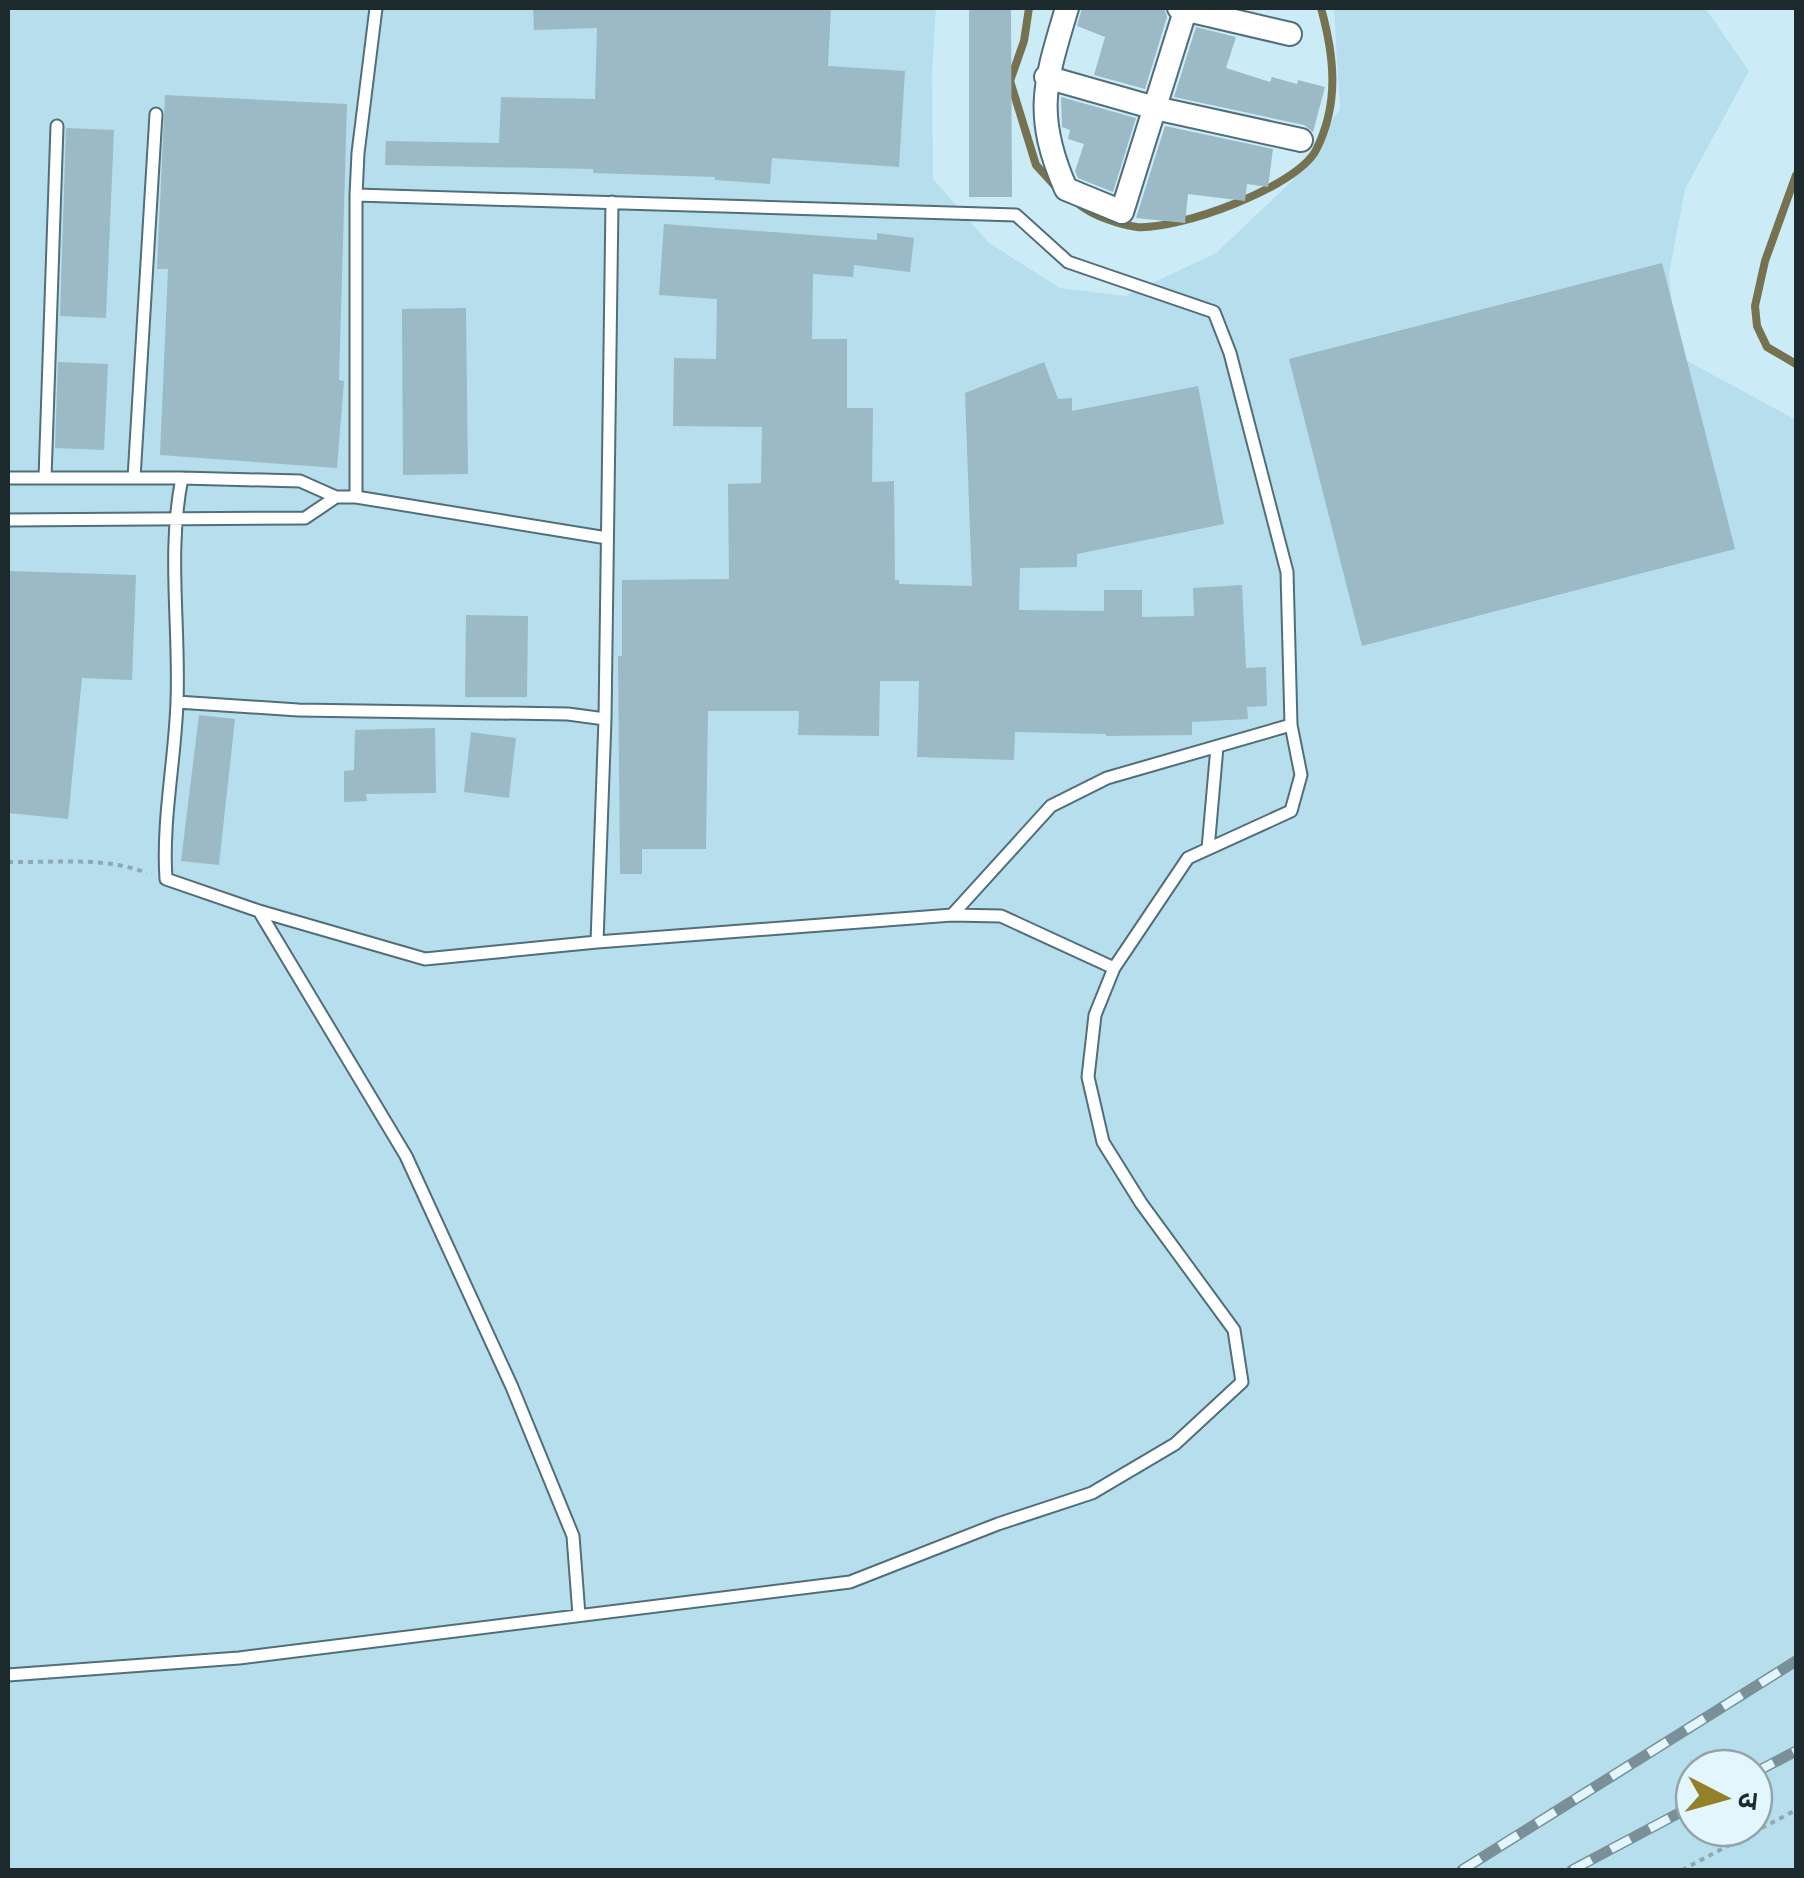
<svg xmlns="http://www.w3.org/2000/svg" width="1804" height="1878" viewBox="0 0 1804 1878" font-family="'Noto Sans','Noto Sans Devanagari',sans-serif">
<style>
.built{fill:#b6deed;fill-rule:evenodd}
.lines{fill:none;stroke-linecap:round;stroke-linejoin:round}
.stream{stroke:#76724f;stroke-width:8}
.building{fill:#9bbac6}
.service-casing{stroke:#516e79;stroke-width:15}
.minor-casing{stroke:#516e79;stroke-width:26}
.path{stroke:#8fa9b2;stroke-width:4;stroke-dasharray:5 5;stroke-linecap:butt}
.service{stroke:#fff;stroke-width:11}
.minor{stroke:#fff;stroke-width:22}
.rail-casing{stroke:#799098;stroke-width:11}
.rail{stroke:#e3f6fd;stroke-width:8;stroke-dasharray:22;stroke-linecap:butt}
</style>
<rect width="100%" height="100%" fill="#cbebf7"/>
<path class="built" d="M 8,8 L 936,8 L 932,72 L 933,179 L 989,243 L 1060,288 L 1125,296 L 1216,253 L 1292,181 L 1340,109 L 1334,8 L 1705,8 L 1749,71 L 1685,189 L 1669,274 L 1676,355 L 1796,420 L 1796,1870 L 8,1870 ZM 1694,1768 L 1754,1768 L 1754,1828 L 1694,1828 Z"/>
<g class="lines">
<path class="stream" d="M 1029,8 L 1024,41 L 1010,81 L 1036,165 L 1057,188
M 1796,175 L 1765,261 L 1755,306 L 1757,326 L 1767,347 L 1796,364
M 1080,205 C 1094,216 1120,225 1137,227 C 1179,230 1297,187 1316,150 C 1340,103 1334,55 1321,8"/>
</g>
<path class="building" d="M 533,8 L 831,8 L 828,66 L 905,71 L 899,167 L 772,158 L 770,184 L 715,180 L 715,177 L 593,173 L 593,169 L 385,165 L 386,141 L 499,143 L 501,97 L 595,99 L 597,28 L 534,30 Z
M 969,8 L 1011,8 L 1012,197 L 969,197 Z
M 1082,8 L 1164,8 L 1167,17 L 1145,89 L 1094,75 L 1105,37 L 1077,26 Z
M 1196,27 L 1236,37 L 1226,68 L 1270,82 L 1272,77 L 1297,84 L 1298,80 L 1325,87 L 1313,132 L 1304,125 L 1174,97 Z
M 165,95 L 347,104 L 339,380 L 344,381 L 337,468 L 160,455 L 168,269 L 157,269 Z
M 1061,97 L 1136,118 L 1113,192 L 1078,178 L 1075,171 L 1084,144 L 1068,139 L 1070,130 L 1062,127 Z
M 1165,126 L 1273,149 L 1268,187 L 1247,184 L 1245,201 L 1188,194 L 1185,223 L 1136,218 Z
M 66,128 L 114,130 L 106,318 L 60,316 Z
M 664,224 L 877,240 L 877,233 L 914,238 L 910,272 L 854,265 L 853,277 L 813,274 L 812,339 L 847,339 L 847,408 L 873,408 L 872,482 L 894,481 L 895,580 L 899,580 L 899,584 L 972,586 L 965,393 L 1044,362 L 1058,399 L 1072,398 L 1072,411 L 1198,386 L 1224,524 L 1077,554 L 1077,567 L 1020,568 L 1019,610 L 1104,611 L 1104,590 L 1142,590 L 1142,617 L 1194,616 L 1193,588 L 1242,585 L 1246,668 L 1266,667 L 1267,706 L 1247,707 L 1248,719 L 1192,722 L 1192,735 L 1106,736 L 1106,734 L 1015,732 L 1014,760 L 917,757 L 919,681 L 880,681 L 879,736 L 798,735 L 799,711 L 708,711 L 706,849 L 642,849 L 642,874 L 620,874 L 618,656 L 622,656 L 622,580 L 729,579 L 728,484 L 761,483 L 762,427 L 673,426 L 674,358 L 716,359 L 717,299 L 659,295 Z
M 1662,263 L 1735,549 L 1362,646 L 1289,359 Z
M 466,308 L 468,474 L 403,475 L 402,309 Z
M 58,362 L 108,364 L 104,450 L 55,448 Z
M 8,571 L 136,575 L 132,680 L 82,678 L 68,819 L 8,813 Z
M 466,615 L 528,616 L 527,697 L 465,697 Z
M 199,715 L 235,719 L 219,865 L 181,861 Z
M 435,728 L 436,793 L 366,794 L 367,801 L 344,802 L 344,771 L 354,770 L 355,730 Z
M 471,732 L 516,738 L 509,798 L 464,792 Z"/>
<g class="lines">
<g class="service-casing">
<path id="service" d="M 8,478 L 182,478 L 300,481 L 336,497 L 356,497 L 607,538
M 45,478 L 57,126
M 134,478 L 156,114
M 182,478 C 167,552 180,626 177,702 C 175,761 162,820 166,879 L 259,911 L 425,959 L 597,942 L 952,915 L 1001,916 L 1114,968 L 1188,858 L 1291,811 L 1301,775 L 1291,725 L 1287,572 L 1230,353 L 1214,312 L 1068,262 L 1016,215 L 356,195
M 356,497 L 356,195 L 358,153 L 376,8
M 8,520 L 305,518 L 336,497
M 177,702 L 298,710 L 568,714 L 605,719
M 1208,849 L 1217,747
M 259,911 L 406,1156 L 512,1387 L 573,1536 L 579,1615
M 952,915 L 1051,806 L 1107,778 L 1291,725
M 597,942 L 605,719 L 612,202
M 8,1675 L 239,1658 L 850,1582 L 998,1524 L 1092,1493 L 1175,1444 L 1242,1382 L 1234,1330 L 1141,1203 L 1103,1142 L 1088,1077 L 1095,1015 L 1114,968"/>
</g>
<g class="minor-casing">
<path id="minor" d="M 1067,8 C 1045,82 1033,114 1066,189 L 1122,212 L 1186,8
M 1179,8 L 1290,34
M 1046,77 L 1155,108 L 1301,140"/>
</g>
<path class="path" d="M 8,862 C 55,863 102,856 147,873
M 1682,1870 L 1796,1810"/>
<use href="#service" class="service"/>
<use href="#minor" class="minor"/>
<g class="rail-casing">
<path id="rail" d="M 1754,1773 L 1796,1751
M 1462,1870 L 1796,1661
M 1572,1870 L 1694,1805"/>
</g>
<use href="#rail" class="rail"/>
</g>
<rect width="1804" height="1878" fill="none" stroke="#1c292d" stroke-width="20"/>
<g transform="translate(1724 1798) rotate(96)"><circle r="48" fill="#e3f6fd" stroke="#93a4aa" stroke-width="2.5"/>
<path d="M0-8L18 38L0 25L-18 38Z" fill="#938027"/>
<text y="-15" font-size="28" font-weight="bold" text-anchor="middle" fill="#1c292d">उ</text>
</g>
</svg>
